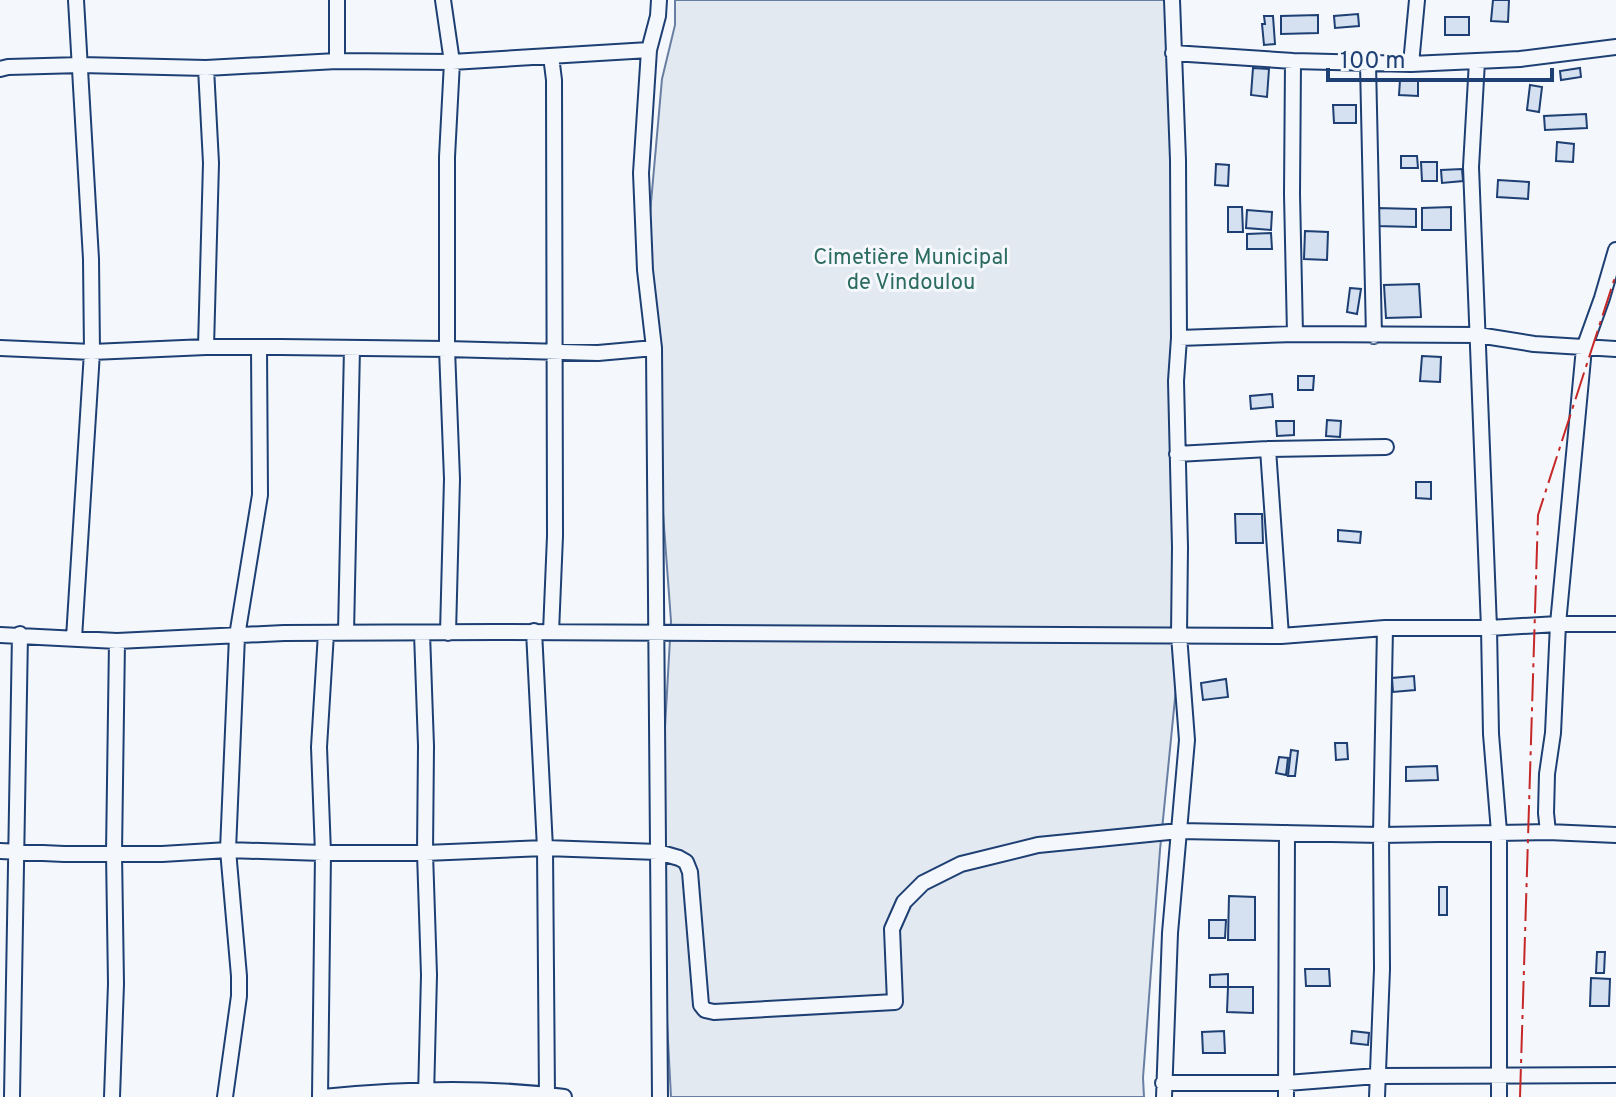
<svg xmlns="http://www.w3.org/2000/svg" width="1616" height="1097" viewBox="0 0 1616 1097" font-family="Overpass,sans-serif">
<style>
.green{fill:#e3e9f0;stroke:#687fa3;stroke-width:2}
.building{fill:#d5e0f0;stroke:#1d3f73;stroke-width:2}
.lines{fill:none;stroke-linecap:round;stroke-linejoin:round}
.minor-casing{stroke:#1d3f73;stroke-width:18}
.minor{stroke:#f4f7fb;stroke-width:14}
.power{stroke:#c62828;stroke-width:2;stroke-dasharray:28 6 4 6;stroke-linecap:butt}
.labels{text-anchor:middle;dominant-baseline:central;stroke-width:6;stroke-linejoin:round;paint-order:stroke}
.park-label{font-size:22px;fill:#2c6c60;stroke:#f4f7fb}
</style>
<rect width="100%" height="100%" fill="#f4f7fb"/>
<path class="green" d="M 675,0 L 1170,0 L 1180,648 L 1160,850 L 1143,1078 L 1144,1097 L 671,1097 L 658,852 L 671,621 L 645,270 L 662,79 L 675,25 Z"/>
<path class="building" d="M 1493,0 L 1509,0 L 1508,22 L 1491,21 Z
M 1358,14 L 1359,26 L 1335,28 L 1334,16 Z
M 1318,15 L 1318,33 L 1281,34 L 1281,16 Z
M 1264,16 L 1273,16 L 1275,44 L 1264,45 L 1262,24 L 1265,24 Z
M 1445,17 L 1469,17 L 1469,35 L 1445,35 Z
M 1253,68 L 1269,69 L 1267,97 L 1251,95 Z
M 1580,68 L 1581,77 L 1561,80 L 1560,71 Z
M 1400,80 L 1418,81 L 1418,96 L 1399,95 Z
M 1530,85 L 1542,87 L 1539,112 L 1527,110 Z
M 1333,105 L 1356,105 L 1356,123 L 1334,123 Z
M 1586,114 L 1587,128 L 1545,130 L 1544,116 Z
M 1557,142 L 1574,144 L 1573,162 L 1556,161 Z
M 1401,156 L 1417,156 L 1418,168 L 1401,168 Z
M 1421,162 L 1437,162 L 1437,181 L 1422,181 Z
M 1216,164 L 1229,165 L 1228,186 L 1215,185 Z
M 1462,169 L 1463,181 L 1442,183 L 1441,170 Z
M 1498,180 L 1529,182 L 1528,199 L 1497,197 Z
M 1228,207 L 1242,207 L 1243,232 L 1228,232 Z
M 1451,207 L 1451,230 L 1422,230 L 1422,208 Z
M 1377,208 L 1416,209 L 1416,227 L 1376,226 Z
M 1247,210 L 1272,212 L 1271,230 L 1246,228 Z
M 1305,231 L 1328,232 L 1327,260 L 1304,259 Z
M 1271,233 L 1272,249 L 1247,249 L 1247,234 Z
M 1419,284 L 1421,317 L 1386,318 L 1384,285 Z
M 1350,288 L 1361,289 L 1357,314 L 1347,312 Z
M 1422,356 L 1441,357 L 1440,382 L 1420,381 Z
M 1298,376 L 1314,376 L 1313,390 L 1298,390 Z
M 1272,394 L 1273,407 L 1251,409 L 1250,396 Z
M 1327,420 L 1341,421 L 1340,437 L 1326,436 Z
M 1276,421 L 1294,421 L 1294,435 L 1277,436 Z
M 1416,482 L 1431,482 L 1431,499 L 1416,498 Z
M 1235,514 L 1262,514 L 1263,543 L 1236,543 Z
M 1338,530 L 1361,532 L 1360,543 L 1338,541 Z
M 1414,676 L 1415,690 L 1393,692 L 1392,678 Z
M 1226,679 L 1228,697 L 1203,700 L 1201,683 Z
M 1335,743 L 1347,743 L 1348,759 L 1336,760 Z
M 1291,750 L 1298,751 L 1295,776 L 1288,776 Z
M 1279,757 L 1288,758 L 1286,775 L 1276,773 Z
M 1437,766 L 1438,780 L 1406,781 L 1406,767 Z
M 1439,887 L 1447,887 L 1447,915 L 1439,915 Z
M 1229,896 L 1255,897 L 1255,940 L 1228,940 Z
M 1209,920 L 1226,920 L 1225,938 L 1209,938 Z
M 1597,952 L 1605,952 L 1604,973 L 1596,973 Z
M 1305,969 L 1329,969 L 1330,986 L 1306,986 Z
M 1228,974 L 1228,987 L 1210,987 L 1210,975 Z
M 1591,978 L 1610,979 L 1609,1006 L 1590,1006 Z
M 1228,987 L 1253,987 L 1253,1013 L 1227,1012 Z
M 1224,1031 L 1225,1053 L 1203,1053 L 1202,1032 Z
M 1352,1031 L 1369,1033 L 1368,1045 L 1351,1043 Z"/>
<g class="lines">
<g class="minor-casing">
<path id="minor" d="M 443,0 L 452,62 L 447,157 L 447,349 L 452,479 L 448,633
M 659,0 L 658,16 L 649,50 L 641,173 L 645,270 L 654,348 L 660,1097
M 1173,53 L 1293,61 L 1411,64 L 1520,59 L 1616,47
M 551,56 L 554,80 L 555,536 L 551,632
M 337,61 L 337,0
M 1293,61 L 1292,194 L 1295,334
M 1477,61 L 1471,167 L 1489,628 L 1491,734 L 1499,832 L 1499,1097
M 1368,64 L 1374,336
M 1411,64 L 1417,0
M 206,68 L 211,163 L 206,347
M 0,69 L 8,67 L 81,65 L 206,68 L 337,61 L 452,62 L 649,50
M 1179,338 L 1295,334 L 1478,335 L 1534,344 L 1616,349
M 0,348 L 92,352 L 206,347 L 280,347 L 447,349 L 598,353 L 654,348
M 1268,449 L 1281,636
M 1177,454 L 1268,449 L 1386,447
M 534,631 L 545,848 L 547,1097
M 346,633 L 352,348
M 422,633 L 426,746 L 425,853 L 429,975 L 426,1097
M 0,635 L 117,641 L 284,633 L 494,632 L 1281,636 L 1385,628 L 1489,628 L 1558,624 L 1616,624
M 74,638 L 92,352 L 91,259 L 76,0
M 1548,832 L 1546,813 L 1547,774 L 1553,733 L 1558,624 L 1584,348 L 1602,298 L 1616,250
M 0,851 L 64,854 L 162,854 L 228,850 L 323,853 L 425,853 L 545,848 L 658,852 L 679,858 L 686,862 L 690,872 L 701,1005 L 705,1010 L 714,1012 L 895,1002 L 892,929 L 904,902 L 923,883 L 961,864 L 1038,845 L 1179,831 L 1381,835 L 1548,832 L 1616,835
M 1163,1083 L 1287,1083 L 1377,1076 L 1616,1075
M 12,1097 L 20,634
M 112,1097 L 116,984 L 114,853 L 117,641
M 225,1097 L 239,996 L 239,976 L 228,850 L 237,636 L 260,495 L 259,347
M 320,1097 L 323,853 L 319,747 L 326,633
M 323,1097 C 403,1089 483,1086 564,1097
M 1164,1097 L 1170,933 L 1187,740 L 1179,635 L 1180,547 L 1176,381 L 1179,338 L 1178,160 L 1172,0
M 1286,1097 L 1287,833
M 1377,1097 L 1382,969 L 1381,835 L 1385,628"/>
</g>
<use href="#minor" class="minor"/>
<path class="power" d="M 1520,1097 L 1538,515 L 1616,274"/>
</g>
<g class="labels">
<g class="park-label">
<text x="911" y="258">Cimetière Municipal<tspan x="911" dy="25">de Vindoulou</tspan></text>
</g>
</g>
<path d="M1328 68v12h224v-12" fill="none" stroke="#1d3f73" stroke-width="4"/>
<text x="1340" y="68" font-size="24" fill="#1d3f73" stroke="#f4f7fb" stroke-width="6" paint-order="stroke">100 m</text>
</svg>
